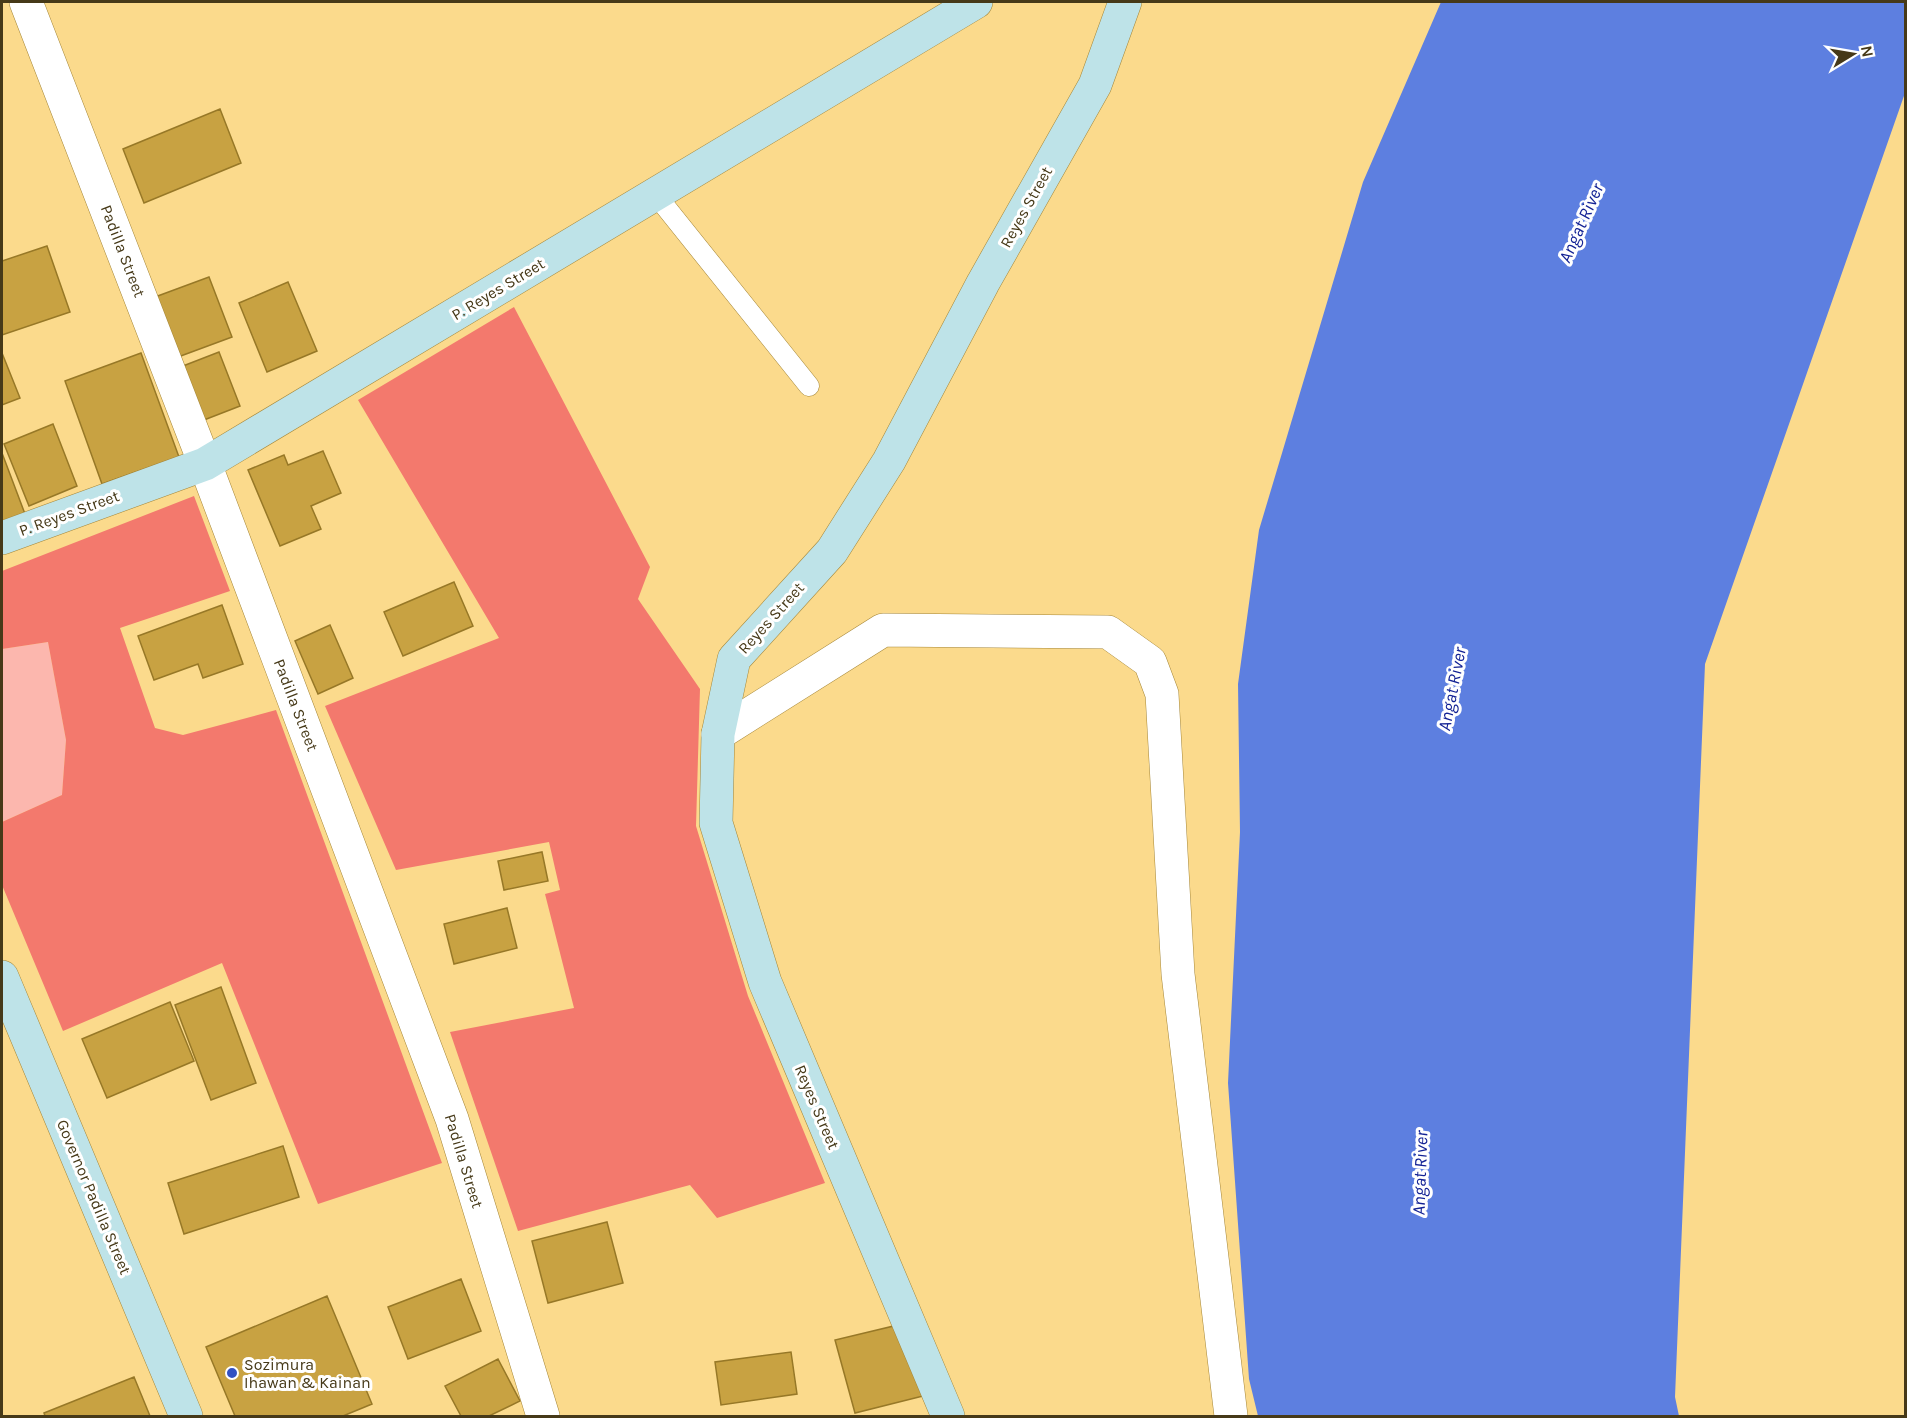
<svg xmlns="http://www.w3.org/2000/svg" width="1907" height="1418" viewBox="0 0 1907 1418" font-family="Karla,sans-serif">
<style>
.green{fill:#fcb7ae}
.forest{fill:#f3796d}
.water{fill:#5d7fe0}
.building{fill:#c8a242;stroke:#977827;stroke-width:1.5}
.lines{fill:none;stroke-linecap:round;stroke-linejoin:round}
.lane-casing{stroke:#a58637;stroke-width:21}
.street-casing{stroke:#a58637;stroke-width:34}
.secondary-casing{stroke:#a58637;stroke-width:34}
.lane{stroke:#fff;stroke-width:20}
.street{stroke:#fff;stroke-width:33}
.secondary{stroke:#bee3e8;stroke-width:33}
.poi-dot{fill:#3251c2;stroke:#fff;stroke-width:2}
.labels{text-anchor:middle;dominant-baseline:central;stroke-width:6;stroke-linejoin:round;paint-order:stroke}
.street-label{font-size:16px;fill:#463918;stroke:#fff}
.poi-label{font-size:16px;fill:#463918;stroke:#fff;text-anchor:start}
.water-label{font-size:18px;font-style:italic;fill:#132294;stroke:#fff}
</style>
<rect width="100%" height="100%" fill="#fbda8c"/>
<path class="green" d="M 48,642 L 66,740 L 62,795 L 2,822 L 2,649 Z"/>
<path class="forest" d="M 514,307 L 650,567 L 638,599 L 700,689 L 696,826 L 748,996 L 825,1183 L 717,1218 L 690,1185 L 518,1231 L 450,1032 L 574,1008 L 545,894 L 560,890 L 549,842 L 396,870 L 325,706 L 499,638 L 358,400 Z
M 194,496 L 230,591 L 120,628 L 155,728 L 183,735 L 276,710 L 442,1163 L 318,1204 L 222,963 L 63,1031 L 2,885 L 2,822 L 62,795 L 66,740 L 48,642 L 2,649 L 2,571 Z"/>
<path class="water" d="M 1441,2 L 1905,2 L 1905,93 L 1705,664 L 1675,1397 L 1679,1416 L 1258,1416 L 1249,1379 L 1228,1083 L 1240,832 L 1238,684 L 1259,530 L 1363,182 Z"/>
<path class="building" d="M 220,109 L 241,163 L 144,203 L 123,149 Z
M 47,246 L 70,312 L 2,335 L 2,261 Z
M 209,277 L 232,337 L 178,357 L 155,297 Z
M 288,282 L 317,351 L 267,372 L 239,303 Z
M 219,352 L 240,406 L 204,420 L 183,366 Z
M 2,353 L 20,398 L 2,405 Z
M 141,353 L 179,457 L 102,484 L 65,381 Z
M 53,424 L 77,486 L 29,506 L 4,444 Z
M 323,451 L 341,493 L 311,506 L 321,529 L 280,546 L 248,470 L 284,455 L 288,465 Z
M 2,453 L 25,514 L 2,523 Z
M 454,582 L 473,626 L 403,656 L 384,612 Z
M 222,605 L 243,664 L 203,678 L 198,664 L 154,680 L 138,636 Z
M 330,625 L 353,678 L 318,694 L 295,641 Z
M 542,852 L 548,881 L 504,890 L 498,861 Z
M 507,908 L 517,948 L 454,964 L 444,924 Z
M 221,987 L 256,1083 L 211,1100 L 175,1005 Z
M 170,1002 L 194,1061 L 107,1098 L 82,1039 Z
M 283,1146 L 299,1197 L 184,1234 L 168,1183 Z
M 607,1222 L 623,1283 L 548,1303 L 532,1241 Z
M 461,1279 L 481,1331 L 408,1359 L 388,1307 Z
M 327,1296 L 372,1404 L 343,1416 L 235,1416 L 206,1347 Z
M 898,1325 L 927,1395 L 855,1413 L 835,1340 Z
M 791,1352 L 797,1394 L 721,1405 L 715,1362 Z
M 498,1359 L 520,1401 L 489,1416 L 461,1416 L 445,1386 Z
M 134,1377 L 150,1416 L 45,1416 L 44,1413 Z"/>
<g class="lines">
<g class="lane-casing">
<path id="lane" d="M 656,195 L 809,386"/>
</g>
<g class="street-casing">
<path id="street" d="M 26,2 L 205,464 L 452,1119 L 543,1416
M 718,734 L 883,630 L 1108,632 L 1150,662 L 1162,694 L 1178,974 L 1231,1416"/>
</g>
<g class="secondary-casing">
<path id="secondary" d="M 2,538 L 205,464 L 976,2
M 2,977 L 186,1416
M 948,1416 L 765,982 L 716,823 L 718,734 L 734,659 L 832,551 L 889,461 L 983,283 L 1095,85 L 1125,2"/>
</g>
<use href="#lane" class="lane"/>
<use href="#street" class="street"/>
<use href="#secondary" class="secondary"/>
</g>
<circle class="poi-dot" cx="232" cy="1373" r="6"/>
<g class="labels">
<g class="street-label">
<text transform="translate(1026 207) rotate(-61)">Reyes Street</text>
<text transform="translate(123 251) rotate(69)">Padilla Street</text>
<text transform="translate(498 289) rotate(-31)">P. Reyes Street</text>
<text transform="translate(69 513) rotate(-20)">P. Reyes Street</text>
<text transform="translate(771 618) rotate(-48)">Reyes Street</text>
<text transform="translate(296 705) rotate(69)">Padilla Street</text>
<text transform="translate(817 1107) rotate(67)">Reyes Street</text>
<text transform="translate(464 1161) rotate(73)">Padilla Street</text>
<text transform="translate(94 1197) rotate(67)">Governor Padilla Street</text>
</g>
<g class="poi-label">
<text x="244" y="1364">Sozimura<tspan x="244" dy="18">Ihawan &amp; Kainan</tspan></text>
</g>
<g class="water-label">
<text transform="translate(1581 223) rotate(-66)">Angat River</text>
<text transform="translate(1452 689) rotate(-79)">Angat River</text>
<text transform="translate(1420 1173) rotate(-88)">Angat River</text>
</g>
</g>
<rect width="1907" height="1418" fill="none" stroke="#463918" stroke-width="6"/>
<g transform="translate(1853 54) rotate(79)" stroke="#ffffff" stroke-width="4.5" paint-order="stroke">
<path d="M0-4.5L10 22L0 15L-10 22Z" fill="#463918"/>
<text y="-9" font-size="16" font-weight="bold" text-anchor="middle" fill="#463918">N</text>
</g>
</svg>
